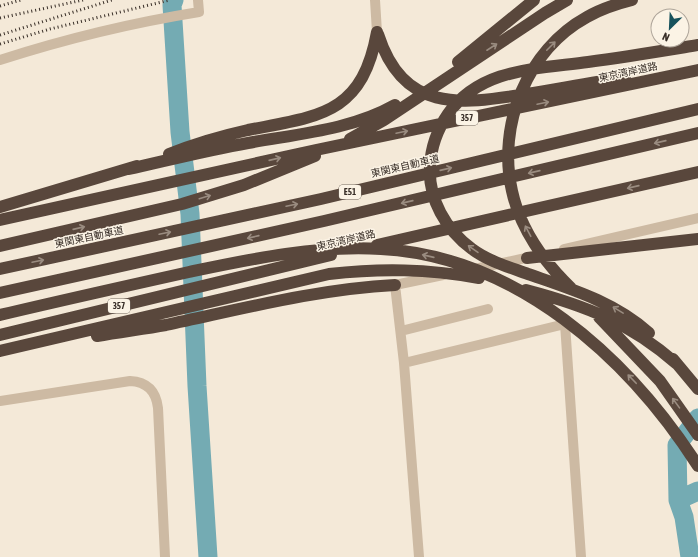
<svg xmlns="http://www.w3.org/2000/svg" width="698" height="557" viewBox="0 0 698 557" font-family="'Asap Condensed','Noto Sans JP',sans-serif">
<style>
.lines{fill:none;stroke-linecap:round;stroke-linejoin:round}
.river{stroke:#74abb3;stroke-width:19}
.minor{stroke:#cdbaa3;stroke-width:10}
.highway{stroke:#59473c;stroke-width:12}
.rail{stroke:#372d26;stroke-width:3;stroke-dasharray:1 3;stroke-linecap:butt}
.oneway{stroke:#9a8c80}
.labels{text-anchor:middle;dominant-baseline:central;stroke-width:3;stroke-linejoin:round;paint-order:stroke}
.shield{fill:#fbf3e5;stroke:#72685f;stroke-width:1}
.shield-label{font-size:9px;font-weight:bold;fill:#372d26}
.street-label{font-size:10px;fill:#372d26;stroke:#fbf3e5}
</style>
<rect width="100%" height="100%" fill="#f4e9d8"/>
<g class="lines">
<path class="river" d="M 174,0 L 172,5 L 180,132 L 190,214 L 197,386 L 208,557
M 678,500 L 698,491
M 690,557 L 684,517 L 678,500 L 677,445 L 698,418"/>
<path class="minor" d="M 375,0 L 377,32
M 0,60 C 65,39 131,23 199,12 L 198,0
M 564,249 L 698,218
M 470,270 L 535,256
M 401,331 L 488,309
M 404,363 L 565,324 L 581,557
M 0,401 L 130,381 C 147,382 156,391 158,408 L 165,557
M 419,557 L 404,363 L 395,285 L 443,275"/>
<path class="highway" d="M 378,34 C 403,112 459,105 526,94 C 559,89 592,82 625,78
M 458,62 L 534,0
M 350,139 L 384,120 L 545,13 L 567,0
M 169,154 C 194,144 221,136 248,130 C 319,116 362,115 377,32
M 129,169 C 169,160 208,150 248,143 C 297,134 351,130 395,105
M 0,207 L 137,166
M 0,220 L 316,150 L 698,70
M 377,245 L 698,172
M 0,246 L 182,204 L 244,185 L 315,156
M 527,258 L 698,239
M 0,269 L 321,199 L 698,109
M 571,288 C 544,262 520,228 512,191 C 497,125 527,50 587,17 C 601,9 616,4 632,0
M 526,290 C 587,306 630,323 677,364
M 0,293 L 324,221 L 698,133
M 0,315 C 63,300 126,286 189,272 C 251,259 316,245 381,249 C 516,256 628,357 698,466
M 599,317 L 660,381 L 698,435
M 649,333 C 615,302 571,289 528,274 C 509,267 488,261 472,249 C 446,230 428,199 430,166 C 431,148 437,130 448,114 C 480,68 537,69 588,62 C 625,57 661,51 698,45
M 0,335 L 331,255
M 97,336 C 120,332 143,329 166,325 C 242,309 317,289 395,285
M 0,351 L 329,274 C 382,268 427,269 479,278
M 673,359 L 698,389"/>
<path class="rail" d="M 0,6 L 21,0
M 0,18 L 83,0
M 0,35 L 112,0
M 0,44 L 50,29 L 170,0"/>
</g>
<defs><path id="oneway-shaft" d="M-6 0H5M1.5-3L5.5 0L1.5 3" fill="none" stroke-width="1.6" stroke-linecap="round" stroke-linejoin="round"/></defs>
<g class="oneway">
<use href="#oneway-shaft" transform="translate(551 46) rotate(-45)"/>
<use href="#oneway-shaft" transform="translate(492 47) rotate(-33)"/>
<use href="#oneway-shaft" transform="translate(543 103) rotate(-12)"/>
<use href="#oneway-shaft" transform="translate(402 132) rotate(-12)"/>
<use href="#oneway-shaft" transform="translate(660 142) rotate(167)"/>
<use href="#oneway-shaft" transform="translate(275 159) rotate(-13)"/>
<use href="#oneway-shaft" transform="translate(446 169) rotate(-13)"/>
<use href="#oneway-shaft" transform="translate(534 172) rotate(167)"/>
<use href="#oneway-shaft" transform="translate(633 187) rotate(167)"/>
<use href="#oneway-shaft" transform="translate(205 197) rotate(-17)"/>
<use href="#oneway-shaft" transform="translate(407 202) rotate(167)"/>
<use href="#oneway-shaft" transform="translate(292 205) rotate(-12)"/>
<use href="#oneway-shaft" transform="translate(79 228) rotate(-13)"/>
<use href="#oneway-shaft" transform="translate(528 231) rotate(-118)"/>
<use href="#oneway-shaft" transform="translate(165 233) rotate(-12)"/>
<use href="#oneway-shaft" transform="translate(253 237) rotate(167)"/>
<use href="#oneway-shaft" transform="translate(473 249) rotate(-145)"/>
<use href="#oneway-shaft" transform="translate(428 256) rotate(-167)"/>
<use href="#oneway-shaft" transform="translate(38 261) rotate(-12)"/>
<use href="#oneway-shaft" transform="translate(618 310) rotate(-149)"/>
<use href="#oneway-shaft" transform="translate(632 379) rotate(-134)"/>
<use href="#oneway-shaft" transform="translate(676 403) rotate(-126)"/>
</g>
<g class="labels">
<g class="shield">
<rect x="456" y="111" width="22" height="14" rx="3"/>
<rect x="339" y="185" width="22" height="14" rx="3"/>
<rect x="108" y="299" width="22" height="14" rx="3"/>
</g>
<g class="shield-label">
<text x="467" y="118">357</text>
<text x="350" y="192">E51</text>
<text x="119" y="306">357</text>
</g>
<g class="street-label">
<text transform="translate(628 72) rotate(-12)">東京湾岸道路</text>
<text transform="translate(405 166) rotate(-13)">東関東自動車道</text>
<text transform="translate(89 237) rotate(-12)">東関東自動車道</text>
<text transform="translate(346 240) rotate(-13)">東京湾岸道路</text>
</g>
</g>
<g transform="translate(670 28) rotate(204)"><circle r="19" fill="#fbf3e5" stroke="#ada499"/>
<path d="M0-3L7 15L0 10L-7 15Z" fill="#17525c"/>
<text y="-6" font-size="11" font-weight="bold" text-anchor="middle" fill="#372d26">N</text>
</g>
</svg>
